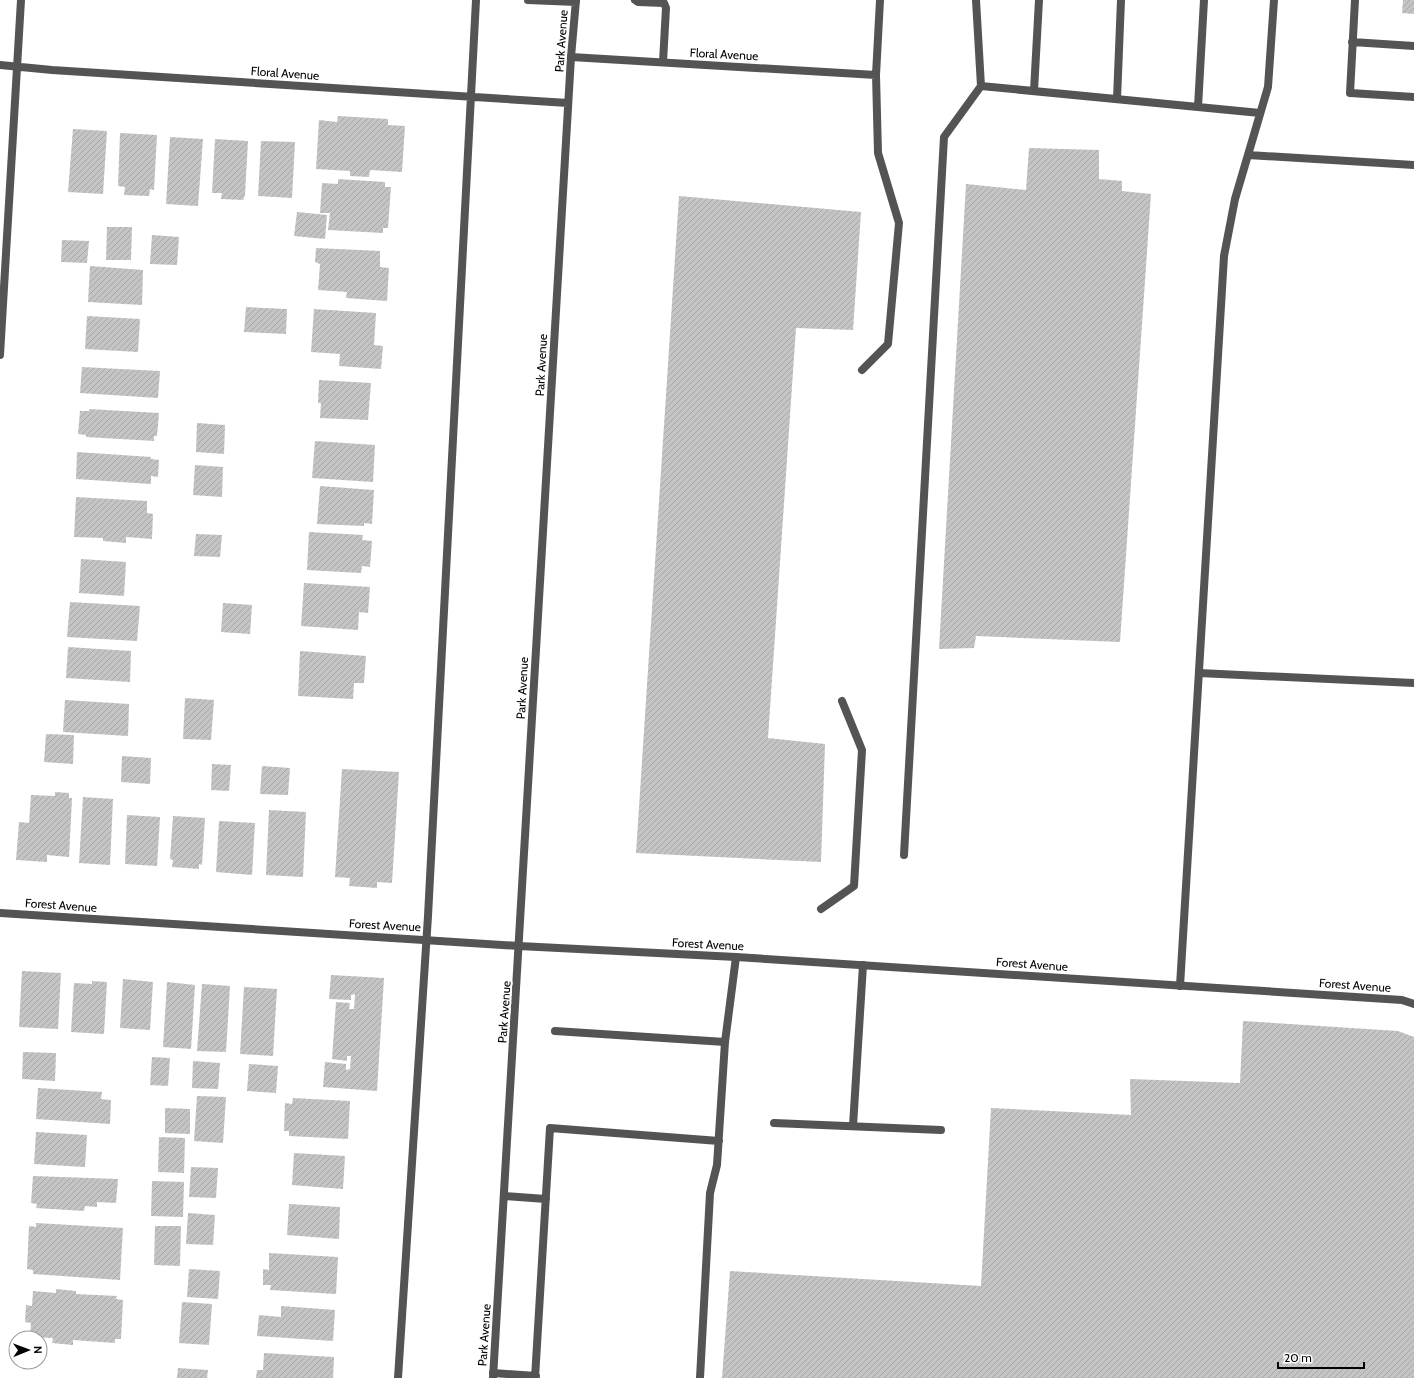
<svg xmlns="http://www.w3.org/2000/svg" width="1414" height="1378" viewBox="0 0 1414 1378" font-family="Cabin,sans-serif">
<style>
.building{fill:url(#building-hatch)}
.lines{fill:none;stroke-linecap:round;stroke-linejoin:round}
.lane{stroke:#545454;stroke-width:8}
.street{stroke:#545454;stroke-width:8}
.labels{text-anchor:middle;dominant-baseline:central;stroke-width:4;stroke-linejoin:round;paint-order:stroke}
.street-label{font-size:12px;fill:#000;stroke:#fff}
</style>
<defs>
<pattern id="building-hatch" width="6" height="6" patternUnits="userSpaceOnUse"><rect width="6" height="6" fill="#c4c4c4"/><path d="M-1 1l2-2M0 6l6-6M5 7l2-2" fill="none" stroke="#a7a7a7"/></pattern>
</defs>
<rect width="100%" height="100%" fill="#fff"/>
<path class="building" d="M 1403,0 L 1414,0 L 1414,14 L 1402,13 Z
M 338,116 L 388,119 L 388,125 L 405,126 L 402,172 L 370,170 L 369,177 L 350,176 L 350,171 L 316,169 L 319,120 L 337,122 Z
M 73,129 L 107,131 L 103,194 L 68,192 Z
M 120,133 L 157,135 L 154,190 L 150,189 L 149,196 L 124,195 L 125,187 L 118,186 Z
M 170,137 L 203,139 L 198,206 L 166,204 Z
M 215,139 L 248,141 L 245,195 L 243,200 L 221,199 L 222,193 L 212,193 Z
M 261,141 L 295,142 L 292,198 L 258,196 Z
M 1029,148 L 1099,150 L 1099,179 L 1122,181 L 1122,191 L 1151,194 L 1120,642 L 976,636 L 974,648 L 939,649 L 966,184 L 1026,190 Z
M 338,179 L 385,182 L 385,187 L 391,187 L 388,228 L 383,228 L 383,233 L 328,230 L 330,213 L 320,213 L 322,183 L 338,184 Z
M 679,196 L 861,212 L 853,330 L 796,328 L 768,738 L 825,744 L 821,862 L 636,853 Z
M 297,212 L 327,215 L 325,239 L 294,236 Z
M 107,227 L 132,227 L 131,260 L 106,260 Z
M 152,235 L 179,237 L 177,265 L 150,264 Z
M 62,240 L 89,241 L 87,263 L 61,262 Z
M 316,248 L 380,251 L 380,267 L 389,268 L 387,301 L 346,298 L 347,292 L 318,290 L 320,264 L 315,262 Z
M 90,266 L 143,270 L 142,305 L 88,302 Z
M 246,307 L 287,309 L 286,334 L 244,332 Z
M 314,309 L 376,313 L 374,345 L 383,346 L 381,369 L 339,366 L 340,354 L 311,352 Z
M 87,316 L 140,319 L 138,352 L 85,349 Z
M 82,367 L 160,371 L 158,398 L 80,393 Z
M 319,380 L 371,383 L 368,420 L 320,418 L 321,403 L 318,403 Z
M 89,409 L 159,413 L 157,436 L 154,436 L 154,441 L 86,437 L 86,435 L 78,434 L 80,411 L 89,411 Z
M 197,423 L 225,425 L 224,454 L 196,452 Z
M 315,441 L 375,445 L 373,482 L 312,478 Z
M 77,452 L 151,457 L 151,459 L 159,460 L 158,477 L 151,476 L 151,484 L 76,479 Z
M 195,465 L 223,467 L 222,497 L 193,495 Z
M 320,486 L 374,490 L 372,524 L 364,523 L 364,526 L 317,524 Z
M 76,497 L 147,501 L 147,513 L 153,514 L 152,539 L 126,537 L 126,543 L 103,541 L 103,538 L 74,537 Z
M 309,532 L 363,535 L 362,540 L 372,541 L 370,567 L 362,566 L 361,573 L 307,570 Z
M 196,534 L 222,535 L 220,557 L 194,556 Z
M 81,559 L 126,562 L 124,596 L 79,593 Z
M 304,583 L 370,587 L 368,613 L 359,612 L 358,630 L 301,626 Z
M 70,602 L 140,606 L 137,641 L 67,637 Z
M 223,603 L 252,605 L 250,634 L 221,632 Z
M 68,647 L 131,651 L 130,682 L 66,678 Z
M 300,651 L 366,656 L 364,683 L 354,683 L 353,699 L 298,696 Z
M 185,698 L 214,700 L 211,740 L 183,739 Z
M 65,700 L 129,704 L 128,736 L 63,732 Z
M 46,734 L 74,735 L 73,764 L 44,762 Z
M 122,756 L 151,758 L 150,784 L 121,782 Z
M 212,764 L 231,765 L 229,791 L 211,790 Z
M 262,766 L 290,768 L 288,795 L 260,794 Z
M 342,769 L 399,772 L 392,883 L 377,882 L 377,888 L 349,886 L 350,878 L 335,877 Z
M 55,792 L 69,793 L 69,798 L 72,798 L 69,857 L 47,855 L 47,862 L 16,860 L 19,822 L 29,823 L 31,795 L 55,796 Z
M 83,797 L 113,799 L 110,865 L 79,863 Z
M 269,810 L 306,812 L 303,877 L 266,875 Z
M 127,815 L 160,817 L 157,866 L 125,864 Z
M 173,816 L 205,818 L 202,865 L 199,864 L 199,869 L 172,867 L 173,860 L 170,859 Z
M 219,821 L 255,823 L 252,875 L 216,872 Z
M 22,971 L 61,973 L 58,1029 L 19,1027 Z
M 331,975 L 384,978 L 377,1091 L 323,1087 L 325,1062 L 346,1064 L 346,1070 L 350,1069 L 351,1056 L 347,1056 L 347,1061 L 332,1059 L 336,1002 L 350,1003 L 349,1009 L 354,1009 L 355,994 L 351,995 L 351,1000 L 329,999 Z
M 123,979 L 153,982 L 150,1030 L 120,1028 Z
M 92,981 L 107,982 L 104,1034 L 71,1032 L 74,983 L 92,984 Z
M 167,982 L 195,985 L 191,1049 L 163,1047 Z
M 202,984 L 230,986 L 226,1052 L 197,1051 Z
M 244,987 L 277,989 L 273,1056 L 240,1054 Z
M 1243,1021 L 1398,1031 L 1414,1037 L 1414,1378 L 722,1378 L 730,1271 L 981,1286 L 991,1108 L 1131,1115 L 1130,1079 L 1240,1083 Z
M 23,1052 L 56,1053 L 55,1081 L 22,1079 Z
M 152,1057 L 170,1058 L 168,1086 L 150,1085 Z
M 193,1061 L 220,1063 L 218,1089 L 192,1088 Z
M 249,1064 L 278,1066 L 276,1093 L 247,1091 Z
M 38,1088 L 102,1092 L 101,1099 L 111,1100 L 110,1124 L 36,1119 Z
M 197,1096 L 226,1097 L 223,1143 L 194,1141 Z
M 293,1098 L 350,1101 L 348,1139 L 289,1136 L 289,1131 L 284,1131 L 285,1103 L 292,1104 Z
M 165,1108 L 190,1109 L 190,1134 L 165,1133 Z
M 36,1132 L 87,1135 L 85,1167 L 34,1164 Z
M 159,1137 L 185,1138 L 184,1173 L 158,1172 Z
M 294,1153 L 345,1156 L 343,1189 L 292,1185 Z
M 191,1167 L 218,1168 L 216,1198 L 189,1197 Z
M 33,1176 L 118,1179 L 116,1203 L 97,1202 L 97,1207 L 85,1206 L 84,1211 L 36,1208 L 37,1204 L 31,1203 Z
M 152,1181 L 184,1182 L 183,1217 L 151,1216 Z
M 289,1204 L 340,1207 L 339,1239 L 287,1235 Z
M 188,1213 L 215,1215 L 213,1245 L 186,1244 Z
M 36,1223 L 123,1228 L 120,1280 L 33,1274 L 33,1270 L 27,1269 L 29,1226 L 36,1227 Z
M 155,1226 L 181,1226 L 180,1266 L 154,1265 Z
M 269,1253 L 338,1257 L 336,1294 L 270,1290 L 271,1285 L 263,1285 L 263,1269 L 269,1270 Z
M 189,1269 L 220,1271 L 218,1299 L 187,1297 Z
M 56,1289 L 76,1291 L 76,1294 L 117,1296 L 116,1299 L 123,1300 L 121,1339 L 115,1339 L 115,1343 L 73,1340 L 73,1345 L 52,1343 L 53,1338 L 30,1337 L 31,1323 L 25,1322 L 26,1305 L 32,1306 L 33,1291 L 56,1293 Z
M 182,1302 L 212,1304 L 209,1345 L 179,1343 Z
M 281,1306 L 335,1310 L 333,1341 L 257,1336 L 259,1315 L 281,1317 Z
M 264,1353 L 334,1357 L 333,1378 L 256,1378 L 257,1370 L 263,1370 Z
M 178,1368 L 208,1370 L 207,1378 L 177,1378 Z"/>
<g class="lines">
<path class="lane" d="M 635,0 L 638,2 L 664,3 L 666,8 L 663,62
M 976,0 L 981,86
M 1355,0 L 1350,93 L 1414,97
M 1352,42 L 1414,46
M 571,57 L 876,75
M 1034,91 L 1039,0
M 1117,99 L 1121,0
M 1198,107 L 1204,0
M 1248,155 L 1414,165
M 862,370 L 888,344 L 899,223 L 878,153 L 876,75 L 880,0
M 1199,673 L 1414,683
M 904,855 L 944,137 L 981,86 L 1260,113
M 821,909 L 854,886 L 862,750 L 842,701
M 1180,986 L 1224,256 L 1235,199 L 1268,87 L 1274,0
M 555,1031 L 725,1042
M 774,1123 L 941,1130
M 853,1126 L 863,965
M 504,1196 L 546,1199
M 493,1373 L 536,1376
M 535,1378 L 550,1128 L 719,1141
M 700,1378 L 710,1193 L 717,1165 L 725,1042 L 736,957"/>
<path class="street" d="M 528,0 L 576,2
M 0,65 L 52,70 L 568,103
M 0,355 L 21,0
M 0,913 L 519,946 L 736,957 L 1402,1000 L 1414,1004
M 398,1378 L 428,916 L 476,0
M 493,1378 L 571,57 L 576,0"/>
</g>
<g class="labels">
<g class="street-label">
<text transform="translate(561 41) rotate(-86)">Park Avenue</text>
<text transform="translate(724 54) rotate(3)">Floral Avenue</text>
<text transform="translate(285 73) rotate(4)">Floral Avenue</text>
<text transform="translate(541 365) rotate(-87)">Park Avenue</text>
<text transform="translate(522 688) rotate(-87)">Park Avenue</text>
<text transform="translate(61 905) rotate(4)">Forest Avenue</text>
<text transform="translate(385 925) rotate(3)">Forest Avenue</text>
<text transform="translate(708 944) rotate(3)">Forest Avenue</text>
<text transform="translate(1032 964) rotate(4)">Forest Avenue</text>
<text transform="translate(1355 985) rotate(4)">Forest Avenue</text>
<text transform="translate(504 1012) rotate(-86)">Park Avenue</text>
<text transform="translate(484 1335) rotate(-86)">Park Avenue</text>
</g>
</g>
<g transform="translate(28 1350) rotate(89)"><circle r="19" fill="#ffffff" stroke="#999999"/>
<path d="M0-3L7 15L0 10L-7 15Z" fill="#000000"/>
<text y="-6" font-size="11" font-weight="bold" text-anchor="middle" fill="#000000">N</text>
</g>
<path d="M1278 1362v6h86v-6" fill="none" stroke="#000000" stroke-width="2"/>
<text x="1284" y="1362" font-size="12" fill="#000000" stroke="#ffffff" stroke-width="3" paint-order="stroke">20 m</text>
</svg>
